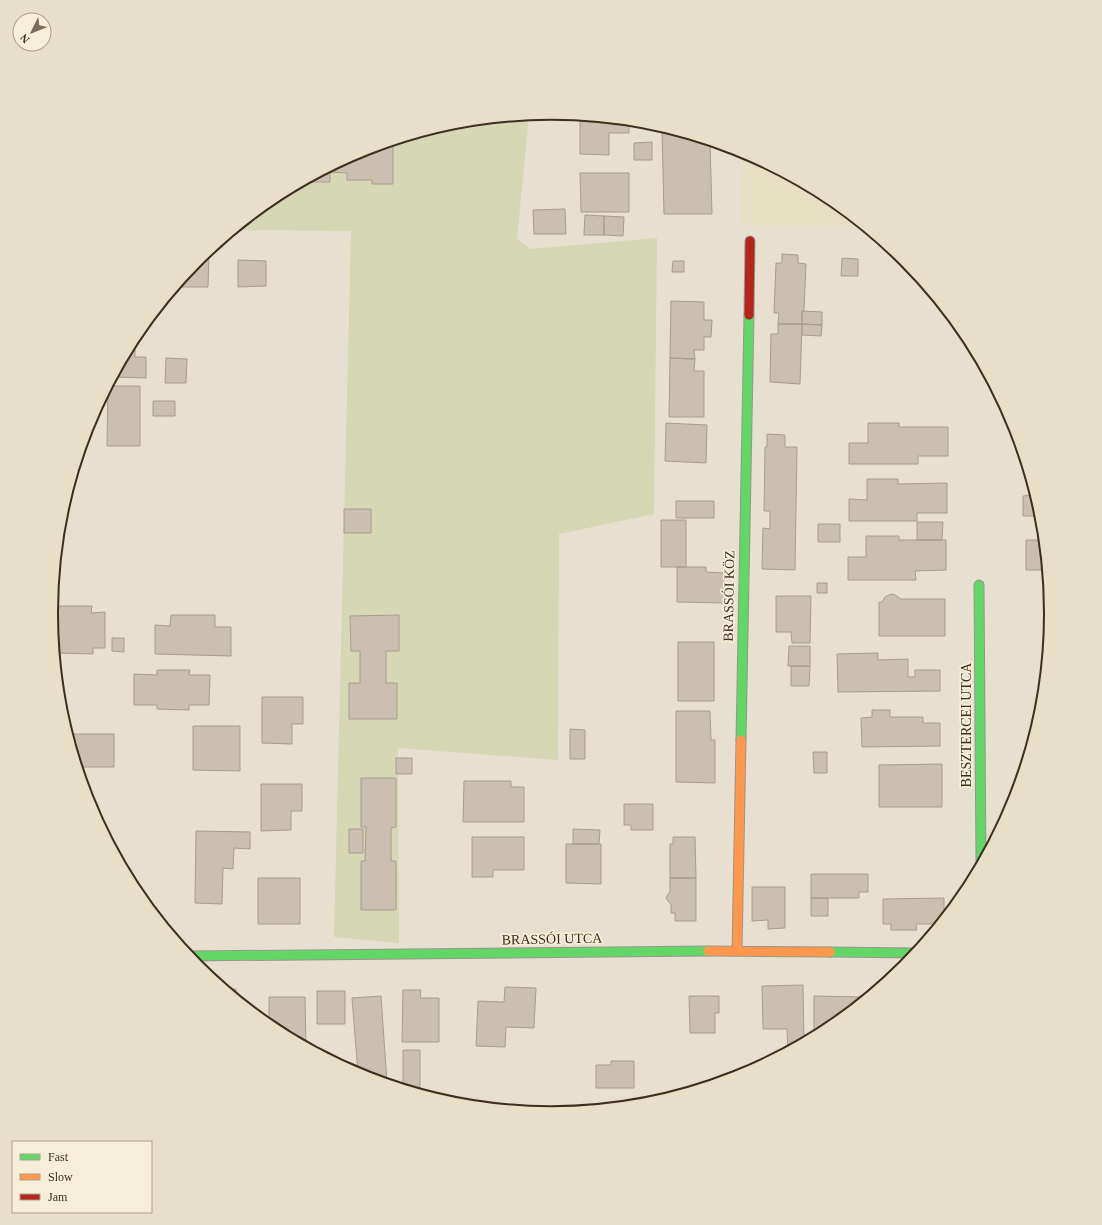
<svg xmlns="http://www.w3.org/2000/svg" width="1102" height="1225" viewBox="0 0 1102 1225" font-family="Georgia,serif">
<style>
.farmland{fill:#e6dfc2}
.green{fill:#d6d7b3}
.building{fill:#cbbfb2;stroke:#a89c90}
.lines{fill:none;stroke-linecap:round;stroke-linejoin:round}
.fast-casing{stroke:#9c958a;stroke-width:11}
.slow-casing{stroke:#9c958a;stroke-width:11}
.jam-casing{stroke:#9c958a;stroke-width:11}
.fast{stroke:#63d668;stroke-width:9}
.slow{stroke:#ff974d;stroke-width:9}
.jam{stroke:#b3261e;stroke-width:9}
.labels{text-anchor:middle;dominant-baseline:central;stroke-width:3.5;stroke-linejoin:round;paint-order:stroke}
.street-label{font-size:14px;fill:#3d2e20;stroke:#f7eed8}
.rim{fill:none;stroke:#3d2e20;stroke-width:2}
</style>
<rect width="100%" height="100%" fill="#e7e0d1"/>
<path class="farmland" d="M 742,150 L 829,197 L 863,225 L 741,225 Z"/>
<path class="green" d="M 529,115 L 517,239 L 531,249 L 657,238 L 654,514 L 559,534 L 558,760 L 398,748 L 399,943 L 334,937 L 351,231 L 233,230 L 273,197 L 360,150 L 454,122 Z"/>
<path class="building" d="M 580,115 L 629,120 L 629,133 L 609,133 L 609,155 L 580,154 Z
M 662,131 L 677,131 L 702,138 L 702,141 L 710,141 L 712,214 L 664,214 Z
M 393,140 L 393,184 L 372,184 L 372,180 L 347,180 L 347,173 L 330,172 L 330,182 L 305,182 L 305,186 L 293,186 L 360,150 Z
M 652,142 L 652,160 L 634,160 L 634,143 Z
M 580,173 L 629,173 L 629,212 L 581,212 Z
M 565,209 L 566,234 L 534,234 L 533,210 Z
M 585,215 L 604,216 L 604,235 L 584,235 Z
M 604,216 L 624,217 L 623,236 L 604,235 Z
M 782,254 L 798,255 L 798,263 L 806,264 L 804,311 L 802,311 L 802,324 L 778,324 L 779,313 L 774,313 L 776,263 L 782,263 Z
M 201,256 L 209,256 L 208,287 L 175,287 Z
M 842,258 L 858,259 L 858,276 L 841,276 Z
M 238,260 L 266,261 L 266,286 L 238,287 Z
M 673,261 L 684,261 L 684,272 L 672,272 Z
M 671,301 L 704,302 L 704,320 L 712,320 L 711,337 L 704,337 L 704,350 L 694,350 L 695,359 L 670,358 Z
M 802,311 L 822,312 L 822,325 L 802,324 Z
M 778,324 L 802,324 L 800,384 L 770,382 L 771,334 L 778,334 Z
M 802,324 L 822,325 L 821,336 L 802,335 Z
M 127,350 L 135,350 L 135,357 L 146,357 L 146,378 L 112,377 Z
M 166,358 L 187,359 L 186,383 L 165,383 Z
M 670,358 L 695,359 L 694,371 L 704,371 L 704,417 L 669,417 Z
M 108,386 L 140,386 L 140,446 L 107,446 Z
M 153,401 L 175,401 L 175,416 L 153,416 Z
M 666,423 L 707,425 L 706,463 L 665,461 Z
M 868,423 L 899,423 L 899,427 L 948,427 L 948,456 L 918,456 L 918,464 L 849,464 L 849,443 L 868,443 Z
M 767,434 L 785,435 L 785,447 L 797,447 L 795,570 L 762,569 L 763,528 L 770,529 L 770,511 L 764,511 L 765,447 L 767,447 Z
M 867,479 L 898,479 L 898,484 L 947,483 L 947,513 L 917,513 L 917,521 L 849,521 L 849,499 L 867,500 Z
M 1034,491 L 1042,516 L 1023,516 L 1023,496 L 1034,495 Z
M 676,501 L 714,501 L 714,518 L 676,518 Z
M 344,509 L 371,509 L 371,533 L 344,533 Z
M 661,520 L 686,520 L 686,567 L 661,567 Z
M 917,522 L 943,522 L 942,540 L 917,540 Z
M 818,524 L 840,524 L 840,542 L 818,542 Z
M 866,536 L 899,536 L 899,540 L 946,540 L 946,570 L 915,571 L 916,580 L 848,580 L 848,557 L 866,557 Z
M 1026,540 L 1044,540 L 1047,570 L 1026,570 Z
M 677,567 L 706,567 L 706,572 L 724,573 L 724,603 L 677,602 Z
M 817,583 L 827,583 L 827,593 L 817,593 Z
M 891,594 L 895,595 L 901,599 L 945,599 L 945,636 L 879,636 L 879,602 L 882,602 L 885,597 Z
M 776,596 L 811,596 L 810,643 L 792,643 L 791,632 L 776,632 Z
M 52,606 L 92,606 L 91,613 L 105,612 L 105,648 L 93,648 L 93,654 L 55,653 L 51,612 Z
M 171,615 L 215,615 L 215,627 L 231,627 L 231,656 L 155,654 L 155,625 L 170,626 Z
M 399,615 L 399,651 L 386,651 L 386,683 L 397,683 L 397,719 L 349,719 L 349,683 L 360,683 L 360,651 L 351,651 L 350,616 Z
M 112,638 L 124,638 L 124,652 L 112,651 Z
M 678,642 L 714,642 L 714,701 L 678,701 Z
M 789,646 L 810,646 L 810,666 L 788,666 Z
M 878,653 L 878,660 L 908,659 L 908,677 L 915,677 L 915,670 L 940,670 L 940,691 L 838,692 L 837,654 Z
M 791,666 L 810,666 L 809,686 L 791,686 Z
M 157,670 L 190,670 L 189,675 L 210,675 L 209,705 L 189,705 L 189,710 L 157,709 L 157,705 L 134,705 L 134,674 L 157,675 Z
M 262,697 L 303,697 L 303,724 L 292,724 L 292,744 L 262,743 Z
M 872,710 L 890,710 L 890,717 L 923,717 L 923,723 L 940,723 L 940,746 L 862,747 L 861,718 L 872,717 Z
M 676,711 L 710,711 L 711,740 L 715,740 L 715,783 L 676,782 Z
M 193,726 L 240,726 L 240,771 L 193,770 Z
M 570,729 L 585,730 L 585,759 L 570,759 Z
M 68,734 L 114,734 L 114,767 L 78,767 Z
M 813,752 L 827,752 L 827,773 L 814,773 Z
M 396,758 L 412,758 L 412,774 L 396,774 Z
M 942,764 L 942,807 L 879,807 L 879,765 Z
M 361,778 L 396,778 L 396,827 L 391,828 L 391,861 L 396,861 L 396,910 L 361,910 L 361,861 L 365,861 L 366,827 L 361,827 Z
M 464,781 L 511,781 L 511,787 L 524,787 L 524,822 L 463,822 Z
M 261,784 L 302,784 L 302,811 L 291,811 L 291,830 L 261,831 Z
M 624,804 L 653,804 L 653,830 L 631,830 L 631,825 L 624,825 Z
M 1006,807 L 1011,807 L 1006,817 Z
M 349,829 L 363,829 L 363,853 L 349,853 Z
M 573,829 L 600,830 L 599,844 L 573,844 Z
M 196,831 L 250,832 L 250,849 L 234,848 L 233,869 L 223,868 L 222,904 L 195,903 Z
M 472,837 L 524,837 L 524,870 L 493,870 L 493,877 L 472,877 Z
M 673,837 L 695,837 L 696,878 L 670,878 L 670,844 L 673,844 Z
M 566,844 L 601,844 L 601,884 L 566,883 Z
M 811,874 L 868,874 L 868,892 L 859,892 L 859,898 L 811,898 Z
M 258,878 L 300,878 L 300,924 L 258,924 Z
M 670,878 L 696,878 L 696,921 L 675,921 L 675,913 L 671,913 L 671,905 L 666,898 L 670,891 Z
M 752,887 L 785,887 L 785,928 L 768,929 L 768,920 L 752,921 Z
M 811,898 L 828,898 L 828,916 L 811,916 Z
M 944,898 L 944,918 L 939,924 L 916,924 L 917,930 L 891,930 L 891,924 L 883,924 L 883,899 Z
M 803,985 L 804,1042 L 788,1050 L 787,1029 L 763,1029 L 762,986 Z
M 505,987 L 536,988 L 534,1028 L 506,1027 L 505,1047 L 476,1046 L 478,1001 L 504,1002 Z
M 226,989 L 236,989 L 236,997 Z
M 403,990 L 421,990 L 420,998 L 439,998 L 439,1042 L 402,1042 Z
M 317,991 L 345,991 L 345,1024 L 317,1024 Z
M 381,996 L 387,1083 L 358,1073 L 352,998 Z
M 689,996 L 719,996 L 719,1013 L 715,1013 L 715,1033 L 690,1033 Z
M 814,996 L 863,997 L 863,1000 L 829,1028 L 814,1036 Z
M 269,997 L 305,997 L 306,1046 L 269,1025 Z
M 403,1050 L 420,1050 L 420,1093 L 403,1088 Z
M 611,1061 L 634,1061 L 634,1088 L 596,1088 L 596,1065 L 611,1065 Z"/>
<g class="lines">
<g class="fast-casing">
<path id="fast" d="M 979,585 L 981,864
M 741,740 L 749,315
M 830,952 L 916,953
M 190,956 L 708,951"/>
</g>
<g class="slow-casing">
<path id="slow" d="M 708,951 L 830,952
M 737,951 L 741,740"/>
</g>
<g class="jam-casing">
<path id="jam" d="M 749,315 L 750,241"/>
</g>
<use href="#fast" class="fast"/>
<use href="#slow" class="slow"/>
<use href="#jam" class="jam"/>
</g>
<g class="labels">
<g class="street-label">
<text transform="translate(729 596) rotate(-89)">BRASSÓI KÖZ</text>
<text transform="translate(966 725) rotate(-90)">BESZTERCEI UTCA</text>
<text transform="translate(552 939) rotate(-1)">BRASSÓI UTCA</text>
</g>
</g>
<path d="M0 0H1102V1225H0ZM58 613a493 493 0 1 1 986 0a493 493 0 1 1-986 0Z" fill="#e8dfc9" fill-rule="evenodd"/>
<path class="rim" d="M58 613a493 493 0 1 1 986 0a493 493 0 1 1-986 0Z"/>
<rect x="12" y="1141" width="140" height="72" fill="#f7eed8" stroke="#ada18e"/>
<rect x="20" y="1154" width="20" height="6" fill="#63d668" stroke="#ada18e"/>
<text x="48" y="1161" font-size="12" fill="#3d2e20">Fast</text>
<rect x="20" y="1174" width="20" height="6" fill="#ff974d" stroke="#ada18e"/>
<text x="48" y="1181" font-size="12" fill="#3d2e20">Slow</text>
<rect x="20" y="1194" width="20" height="6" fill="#b3261e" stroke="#ada18e"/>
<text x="48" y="1201" font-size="12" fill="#3d2e20">Jam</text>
<g transform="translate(32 32) rotate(227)"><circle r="19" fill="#f7eed8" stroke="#ada18e"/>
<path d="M0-3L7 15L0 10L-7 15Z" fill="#786c5e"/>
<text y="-6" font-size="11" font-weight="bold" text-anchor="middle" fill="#3d2e20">N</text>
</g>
</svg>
